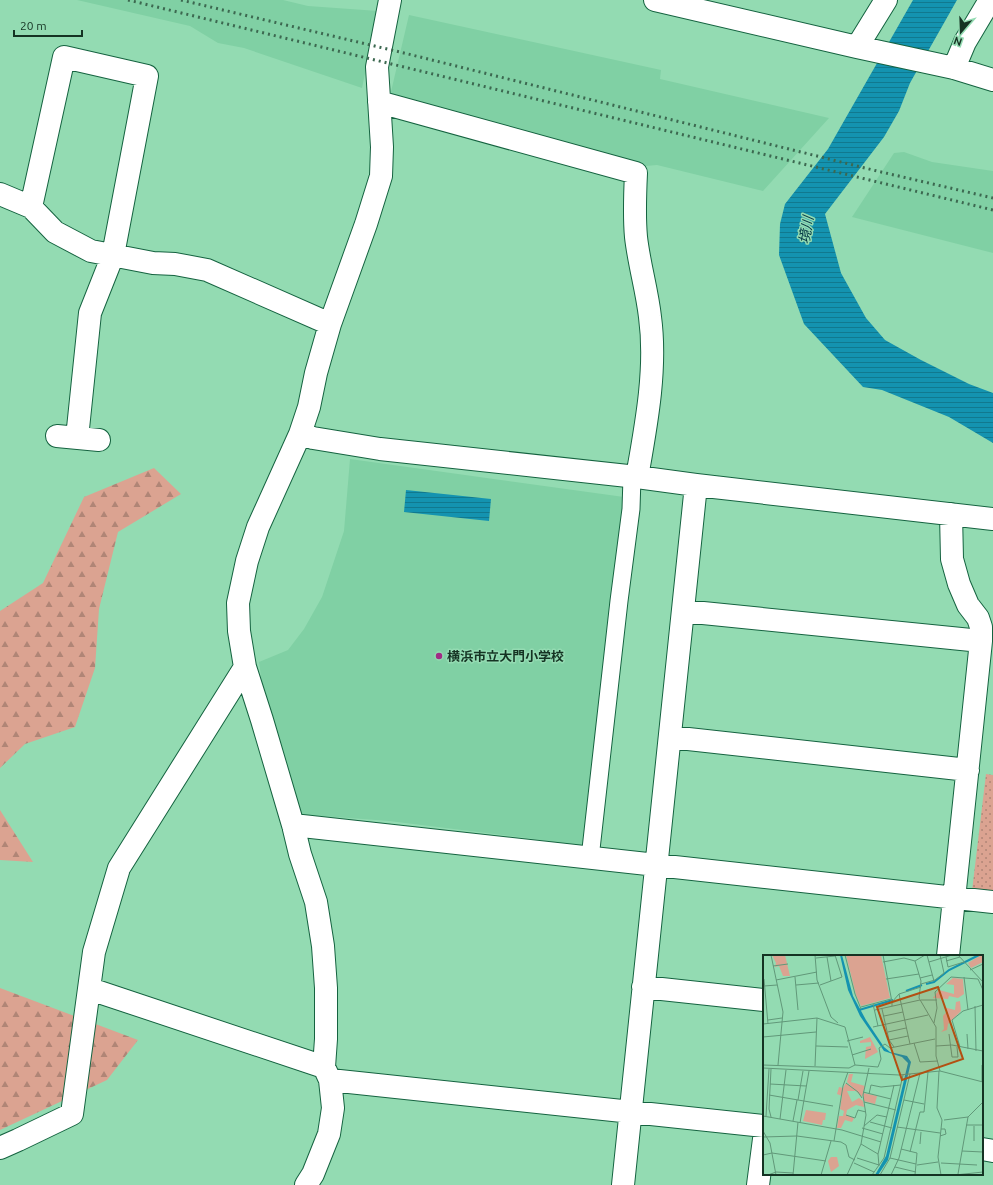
<svg xmlns="http://www.w3.org/2000/svg" width="993" height="1185" viewBox="0 0 993 1185" font-family="Ubuntu,'Noto Sans JP',sans-serif">
<style>
.built{fill:#80d0a4}
.forest{fill:url(#forest-firs)}
.park{fill:url(#park-dots)}
.water{fill:url(#water-rules)}
.lines{fill:none;stroke-linecap:round;stroke-linejoin:round}
.pedestrian-casing{stroke:#156340;stroke-width:19}
.minor-casing{stroke:#156340;stroke-width:24}
.pedestrian{stroke:#fff;stroke-width:17}
.minor{stroke:#fff;stroke-width:22}
.rail{stroke:#3c6850;stroke-width:3;stroke-dasharray:2 4;stroke-linecap:butt}
.poi-dot{fill:#a02b85;stroke:#93dbb2;stroke-width:1.5}
.labels{text-anchor:middle;dominant-baseline:central;stroke-width:3;stroke-linejoin:round;paint-order:stroke}
.poi-label{font-size:13px;font-weight:bold;fill:#153323;stroke:#93dbb2;text-anchor:start}
.water-label{font-size:14px;font-style:italic;fill:#033744;stroke:#93dbb2}
.inset-river{fill:none;stroke:#1493b0;stroke-width:2}
.inset-road{fill:none;stroke:#619879;stroke-width:1}
.view{fill:#b35012;fill-opacity:0.15;stroke:#b35012;stroke-width:2}
.inset-edge{fill:none;stroke:#153323;stroke-width:2}
</style>
<defs>
<pattern id="forest-firs" width="22" height="20" patternUnits="userSpaceOnUse"><rect width="22" height="20" fill="#dba391"/><path d="M5 1l3.5 6h-7zM16 11l3.5 6h-7z" fill="#b08576"/></pattern>
<pattern id="park-dots" width="8" height="8" patternUnits="userSpaceOnUse"><rect width="8" height="8" fill="#dba391"/><path d="M2 2h.1M6 6h.1" fill="none" stroke="#b08576" stroke-width="1.8" stroke-linecap="round"/></pattern>
<pattern id="water-rules" width="6" height="5" patternUnits="userSpaceOnUse"><rect width="6" height="5" fill="#1493b0"/><path d="M0 2.5h6" fill="none" stroke="#11798f"/></pattern>
</defs>
<rect width="100%" height="100%" fill="#93dbb2"/>
<path class="built" d="M 77,0 L 283,0 L 308,6 L 378,11 L 362,88 L 244,48 L 218,43 L 190,26 Z
M 409,15 L 661,70 L 660,79 L 829,118 L 763,191 L 657,165 L 634,167 L 390,96 Z
M 904,152 L 932,162 L 993,171 L 993,253 L 852,217 L 894,153 Z
M 350,459 L 624,497 L 611,599 L 585,847 L 527,838 L 389,821 L 296,814 L 264,698 L 259,662 L 288,650 L 304,629 L 322,597 L 344,531 Z"/>
<path class="forest" d="M 154,468 L 181,494 L 118,532 L 99,609 L 95,668 L 75,727 L 25,744 L 0,768 L 0,611 L 43,583 L 84,497 Z
M 0,810 L 33,862 L 0,860 Z
M 0,988 L 138,1040 L 107,1080 L 0,1130 Z"/>
<path class="park" d="M 986,774 L 993,775 L 993,894 L 972,891 Z"/>
<path class="water" d="M 913,0 L 957,0 L 910,83 L 899,111 L 884,137 L 825,214 L 841,273 L 866,318 L 885,340 L 921,360 L 969,384 L 993,393 L 993,443 L 949,417 L 882,390 L 863,387 L 804,324 L 779,255 L 780,224 L 785,204 L 828,149 Z
M 406,490 L 491,499 L 489,521 L 404,512 Z"/>
<g class="lines">
<g class="pedestrian-casing">
<path id="pedestrian" d="M 590,858 L 619,601 L 631,509 L 632,477"/>
</g>
<g class="minor-casing">
<path id="minor" d="M 655,0 L 857,47 L 954,68 L 993,80
M 857,47 L 886,0
M 954,68 L 965,42 L 990,0
M 379,102 L 636,173 C 635,194 634,216 636,237 C 639,264 647,290 650,317 C 657,369 646,426 637,477
M 0,194 L 31,207 L 55,232 L 91,251 L 153,263 L 175,264 L 207,270 L 330,324
M 31,207 L 64,57 L 147,76 L 113,255 L 90,313 L 77,438
M 300,434 L 313,438 L 380,449 L 637,477 L 696,485 L 993,519
M 57,436 L 99,440
M 683,611 L 981,641
M 670,737 L 968,770
M 293,825 L 993,902
M 948,956 L 981,641 L 981,627 L 978,618 L 968,605 L 959,584 L 952,559 L 951,514
M 643,987 L 764,1000
M 90,989 L 324,1067
M 330,1080 L 764,1126
M 0,1148 L 18,1140 L 72,1114 L 94,952 L 119,868 L 245,667
M 982,1149 L 993,1151
M 306,1185 L 313,1174 L 329,1134 L 333,1108 L 330,1080 L 324,1067 L 326,1039 L 326,988 L 323,946 L 316,902 L 300,854 L 293,825 L 262,720 L 245,667 L 239,631 L 238,603 L 247,561 L 258,527 L 300,434 L 309,407 L 316,373 L 330,324 L 366,224 L 381,176 L 382,147 L 377,67 L 390,0
M 623,1185 L 696,485
M 758,1185 L 764,1139"/>
</g>
<use href="#pedestrian" class="pedestrian"/>
<use href="#minor" class="minor"/>
<path class="rail" d="M 128,0 L 993,210
M 181,0 L 404,53 L 877,171 L 993,198"/>
</g>
<circle class="poi-dot" cx="439" cy="656" r="4"/>
<g class="labels">
<g class="poi-label">
<text x="447" y="656">横浜市立大門小学校</text>
</g>
<g class="water-label">
<text transform="translate(806 230) rotate(-81)">境川</text>
</g>
</g>
<g transform="translate(763 955)">
<rect width="220" height="220" fill="#93dbb2"/>
<path d="M 9,0 L 22,0 L 27,21 L 20,21 L 16,11 L 12,12 L 13,8 ZM 218,0 L 220,0 L 220,7 L 208,13 L 205,8 ZM 190,23 L 200,24 L 201,39 L 195,43 L 186,41 L 185,44 L 170,43 L 176,35 L 191,39 L 191,30 L 183,29 ZM 197,46 L 198,56 L 185,69 L 184,75 L 178,77 L 181,74 L 180,61 L 184,56 L 180,52 L 192,55 L 193,47 ZM 107,82 L 115,97 L 102,104 L 103,92 L 108,91 L 108,87 L 97,88 L 97,86 ZM 83,128 L 94,136 L 84,136 L 89,147 L 96,143 L 100,146 L 101,152 L 93,150 L 84,155 L 83,160 L 91,163 L 89,167 L 82,165 L 78,173 L 74,173 L 76,161 L 80,161 L 81,156 L 77,154 L 79,141 L 74,139 L 76,132 L 80,133 ZM 68,202 L 74,202 L 76,211 L 68,217 L 65,206 Z" fill="#dba391"/>
<path d="M 86,119 L 90,119 L 88,127 L 102,131 L 99,142 L 84,127 Z" fill="#dba391"/>
<path d="M 83,0 L 118,0 L 127,43 L 98,51 L 93,40 ZM 100,138 L 114,141 L 112,149 L 101,146 ZM 43,155 L 63,158 L 62,165 L 60,165 L 59,170 L 40,166 Z" fill="#dba391"/>
<path d="M 77,0 L 79,0 L 90,41 L 103,65 L 121,92 L 127,97 L 144,101 L 148,107 L 125,205 L 115,220 L 112,220 L 123,201 L 145,108 L 139,102 L 121,96 L 97,61 L 85,35 Z" fill="#1493b0"/>
<path class="inset-river" d="M 163,29 L 171,27 L 186,15 L 216,0M 143,36 L 159,30M 96,55 L 130,45"/>
<path class="inset-road" d="M 8,0 L 20,57 L 15,110M 52,0 L 54,25 L 68,62 L 75,68M 82,0 L 92,39 L 98,54M 120,0 L 129,47M 164,0 L 171,26M 195,0 L 220,27M 64,2 L 68,26M 183,2 L 185,12 L 201,7M 53,3 L 72,1M 152,6 L 158,26 L 156,43 L 173,72 L 173,101 L 177,116M 183,6 L 197,2M 120,7 L 141,3 L 152,6 L 162,0M 166,7 L 189,0M 10,11 L 25,9M 207,15 L 220,9M 32,22 L 35,55M 201,22 L 205,55M 157,23 L 169,20M 1,24 L 5,69M 123,24 L 156,19M 13,25 L 54,17M 158,29 L 172,25 L 181,18 L 177,0M 33,30 L 56,28M 57,30 L 79,22 L 72,0M 1,31 L 14,30M 136,39 L 147,89M 158,45 L 174,45M 110,49 L 115,71M 220,50 L 220,96M 129,51 L 129,47 L 136,39 L 158,32M 212,51 L 213,96M 98,52 L 128,44M 119,54 L 126,85 L 131,92M 112,55 L 157,45M 121,61 L 140,57M 5,65 L 19,63M 171,68 L 174,53 L 172,37 L 188,22 L 215,24 L 220,35M 0,69 L 54,63 L 82,72 L 92,110M 110,72 L 165,60M 125,77 L 143,73M 186,79 L 189,102 L 195,102 L 194,92M 204,79 L 205,94M 0,82 L 53,77M 126,85 L 145,81M 84,86 L 100,82M 151,88 L 157,107 L 175,106M 53,91 L 85,92M 173,91 L 189,90 L 220,96M 197,92 L 189,65 L 200,56 L 220,50M 89,100 L 108,94M 0,110 L 86,113 L 92,110 L 115,112 L 118,104 L 116,93 L 122,89 L 127,93 L 172,84M 219,110 L 219,127M 52,111 L 54,63M 0,113 L 136,120 L 177,116 L 220,127M 8,114 L 6,154 L 8,162M 176,116 L 174,153 L 179,165 L 175,202 L 178,220M 83,128 L 95,137 L 99,143M 7,129 L 43,131M 100,137 L 128,144M 106,139 L 108,130 L 118,132 L 138,130M 6,140 L 70,151M 35,145 L 40,116M 141,145 L 161,149M 101,147 L 133,155M 83,160 L 92,163 L 95,155 L 103,157M 0,161 L 79,175 L 118,187M 3,161 L 6,114M 17,164 L 23,115M 181,165 L 205,162 L 220,147M 30,166 L 34,145M 107,167 L 129,173M 37,168 L 46,116M 203,170 L 220,170M 101,171 L 114,160 L 124,162M 134,172 L 177,178M 99,173 L 120,179M 0,176 L 7,188 L 13,220M 177,181 L 183,179 L 182,174 L 178,174M 0,182 L 34,181 L 78,187 L 83,190 L 86,202 L 92,205M 71,186 L 80,131 L 85,117M 211,186 L 211,171M 98,189 L 115,199M 157,189 L 158,177M 138,194 L 154,198 L 152,220M 199,196 L 220,197M 147,197 L 157,157 L 161,157 L 165,117M 0,200 L 9,198 L 63,206M 94,203 L 116,210M 127,203 L 153,209M 91,208 L 111,217M 178,208 L 214,210M 154,210 L 175,207M 116,211 L 115,199 L 131,130M 132,212 L 153,217M 195,219 L 205,162M 5,220 L 13,217 L 30,218M 30,220 L 35,167M 58,220 L 68,186M 84,220 L 98,189 L 103,160 L 100,140 L 106,113M 109,220 L 121,203 L 140,120M 117,220 L 127,203 L 147,119M 128,220 L 136,203 L 157,118M 192,220 L 220,217"/>
<path class="view" d="M 175,32 L 200,104 L 139,125 L 114,52 Z"/>
<rect width="220" height="220" class="inset-edge"/>
</g>
<g transform="translate(961 32) rotate(199)" stroke="#93dbb2" stroke-width="3" paint-order="stroke">
<path d="M0-3L7 15L0 10L-7 15Z" fill="#153323"/>
<text y="-6" font-size="11" font-weight="bold" text-anchor="middle" fill="#153323">N</text>
</g>
<path d="M14 30v6h68v-6" fill="none" stroke="#153323" stroke-width="2"/>
<text x="20" y="30" font-size="12" fill="#153323" stroke="#93dbb2" stroke-width="3" paint-order="stroke">20 m</text>
</svg>
